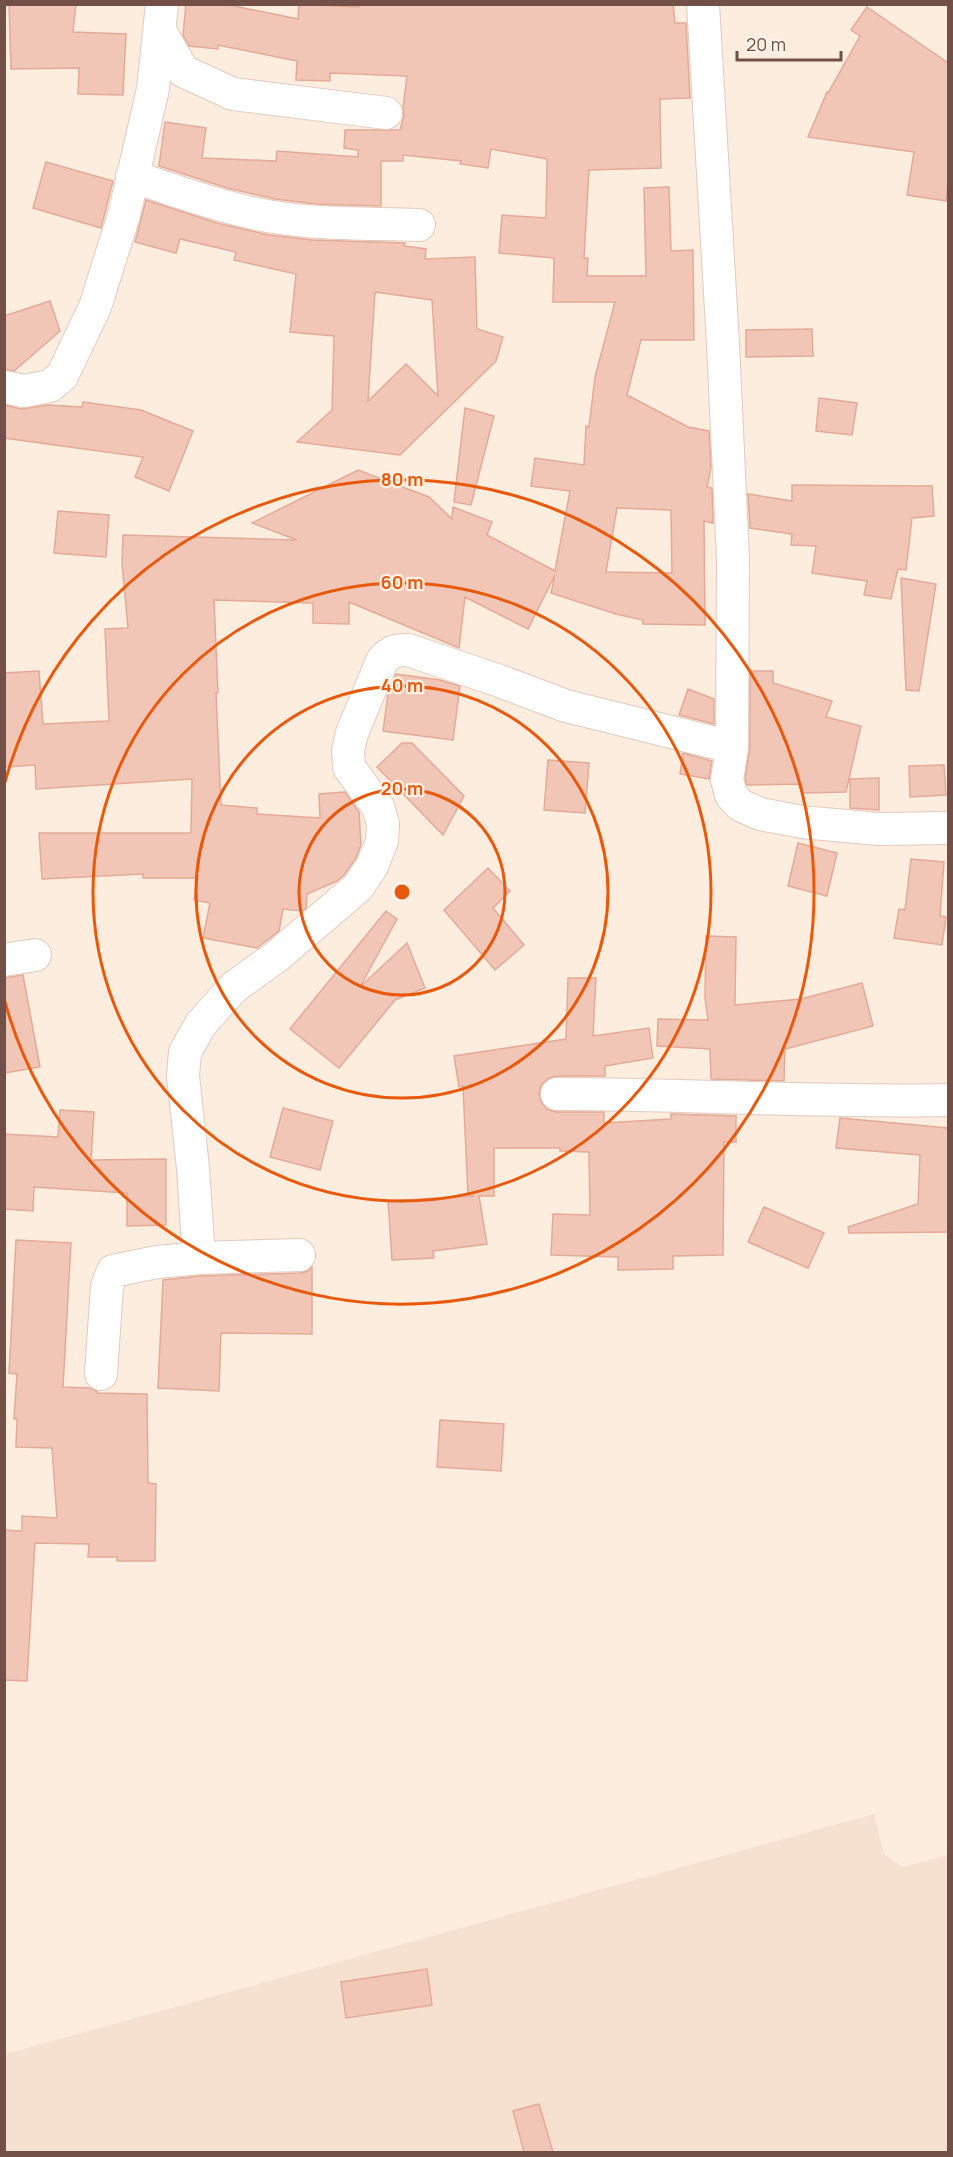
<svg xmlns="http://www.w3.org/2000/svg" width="953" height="2157" viewBox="0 0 953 2157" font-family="Manrope,sans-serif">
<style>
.residential{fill:#f6e0d0}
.building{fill:#f1c6b6;stroke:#e4aa97;stroke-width:1.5;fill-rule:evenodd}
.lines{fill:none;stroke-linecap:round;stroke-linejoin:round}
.street-casing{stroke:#e2cabe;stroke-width:34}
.street{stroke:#fff;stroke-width:32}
.ring{fill:none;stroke:#e8590c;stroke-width:3}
.centre{fill:#e8590c;stroke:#fff1e5;stroke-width:3}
.ring-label{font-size:18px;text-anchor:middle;font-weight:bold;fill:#e8590c;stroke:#fff1e5;stroke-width:4.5;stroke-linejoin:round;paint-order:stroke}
</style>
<rect width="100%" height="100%" fill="#fceddf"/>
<path class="residential" d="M 874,1814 L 884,1854 L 902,1867 L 948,1855 L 948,2152 L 5,2152 L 5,2054 Z"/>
<path class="building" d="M 9,4 L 76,4 L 73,32 L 126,34 L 123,95 L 78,94 L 79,68 L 11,69 Z
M 186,4 L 224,4 L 298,19 L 299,4 L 359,7 L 359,5 L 673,4 L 675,23 L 686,23 L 690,98 L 660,99 L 661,168 L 589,170 L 584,258 L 588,258 L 587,276 L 646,276 L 644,188 L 669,187 L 671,251 L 693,250 L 694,340 L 641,340 L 627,395 L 688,427 L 709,431 L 711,468 L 707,487 L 712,488 L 713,523 L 704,521 L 705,625 L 643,624 L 643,620 L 616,614 L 551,593 L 555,575 L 528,629 L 465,597 L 459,648 L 349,602 L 349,624 L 313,623 L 313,603 L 214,600 L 218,693 L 216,693 L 221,805 L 257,808 L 257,814 L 320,818 L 319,794 L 345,792 L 359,812 L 361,845 L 356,858 L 344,875 L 337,881 L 307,894 L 306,908 L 303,911 L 283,909 L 279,931 L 257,948 L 203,938 L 210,903 L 194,900 L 197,878 L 143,878 L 143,874 L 42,879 L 39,833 L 191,833 L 192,779 L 36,789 L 35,765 L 4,767 L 4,673 L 39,671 L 43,724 L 109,721 L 105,629 L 128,628 L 122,564 L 123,535 L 297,540 L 252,523 L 358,470 L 429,497 L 452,519 L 453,507 L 492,522 L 487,535 L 555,571 L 570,491 L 531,486 L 535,458 L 584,465 L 586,426 L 589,427 L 595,377 L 615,302 L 553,302 L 554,258 L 499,253 L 502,215 L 546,218 L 547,159 L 491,149 L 488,168 L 460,164 L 461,161 L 403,155 L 403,161 L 381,161 L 381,206 L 315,204 L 275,199 L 227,188 L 159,166 L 165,122 L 206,128 L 202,158 L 276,161 L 277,151 L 358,157 L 358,150 L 344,148 L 345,130 L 400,130 L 404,116 L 403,108 L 407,76 L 330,73 L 330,81 L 296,80 L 297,61 L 218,45 L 218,49 L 189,46 L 183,35 ZM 617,508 L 671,510 L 672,573 L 606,572 Z
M 867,7 L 948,63 L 948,181 L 946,201 L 907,195 L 914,152 L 808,137 L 827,92 L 828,93 L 860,36 L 851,30 Z
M 46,162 L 113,181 L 101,228 L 33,208 Z
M 146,200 L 217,223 L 269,235 L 313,240 L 405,243 L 404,246 L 426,249 L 425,259 L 475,257 L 477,329 L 503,337 L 496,361 L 400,455 L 297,442 L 332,410 L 334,336 L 290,332 L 296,274 L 234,260 L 236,252 L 180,239 L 176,253 L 135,242 ZM 375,292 L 432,300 L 438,396 L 406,364 L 368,401 Z
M 50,301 L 60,331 L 14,371 L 4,369 L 4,316 Z
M 812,329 L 813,356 L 746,357 L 746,330 Z
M 819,398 L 857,403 L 852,435 L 816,431 Z
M 83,402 L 141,410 L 193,431 L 169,491 L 135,477 L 143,457 L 4,438 L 4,405 L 21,409 L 48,405 L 82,407 Z
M 465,408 L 494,416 L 471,505 L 454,502 Z
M 792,485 L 932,486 L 934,516 L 912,518 L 906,570 L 898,569 L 891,599 L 864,595 L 867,581 L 812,573 L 816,546 L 791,545 L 792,534 L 750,528 L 748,494 L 792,501 Z
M 58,511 L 109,515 L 106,557 L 54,553 Z
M 901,578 L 936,584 L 919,691 L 906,690 Z
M 750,671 L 773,671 L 773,683 L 832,701 L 826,717 L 861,726 L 846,792 L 802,793 L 802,784 L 747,785 L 745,779 L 750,747 Z
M 396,674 L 440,680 L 460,686 L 453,740 L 383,731 L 388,693 Z
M 688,689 L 714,699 L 714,724 L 679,715 Z
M 402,743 L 412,743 L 464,796 L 443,835 L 377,767 Z
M 683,753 L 712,761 L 709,779 L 680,774 Z
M 548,760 L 589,763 L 585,813 L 544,810 Z
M 944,765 L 946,795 L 910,797 L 909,766 Z
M 879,778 L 879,810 L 850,808 L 850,779 Z
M 798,843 L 837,853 L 827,896 L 788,886 Z
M 911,859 L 944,862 L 940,916 L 946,917 L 942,945 L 894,938 L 899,909 L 905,910 Z
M 488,868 L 510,891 L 493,908 L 524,945 L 495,970 L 444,910 Z
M 386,911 L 397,919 L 360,987 L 407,943 L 425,988 L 395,1000 L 339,1068 L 290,1029 Z
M 706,936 L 736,937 L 735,1005 L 801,999 L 862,983 L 873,1026 L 785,1049 L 784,1081 L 711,1079 L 710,1049 L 657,1046 L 658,1019 L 708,1020 L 705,998 Z
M 23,975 L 40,1067 L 4,1073 L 4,978 Z
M 568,978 L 596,978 L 593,1036 L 649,1028 L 653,1058 L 605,1066 L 605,1076 L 557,1076 L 549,1078 L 541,1085 L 539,1094 L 541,1102 L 547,1109 L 556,1112 L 604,1112 L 604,1123 L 671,1119 L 671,1114 L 736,1116 L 736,1142 L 724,1142 L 723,1255 L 673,1256 L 673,1269 L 618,1270 L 618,1257 L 551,1255 L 553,1214 L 590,1215 L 589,1152 L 560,1151 L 560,1148 L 494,1148 L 494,1196 L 479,1196 L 487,1244 L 433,1251 L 434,1258 L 392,1260 L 388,1201 L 474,1196 L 468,1196 L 463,1086 L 459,1087 L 454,1056 L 566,1039 Z
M 283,1108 L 333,1121 L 320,1170 L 270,1157 Z
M 60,1110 L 94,1112 L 91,1160 L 166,1159 L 166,1225 L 127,1226 L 127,1193 L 34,1187 L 33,1211 L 4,1209 L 4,1134 L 58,1137 Z
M 840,1118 L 948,1128 L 948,1232 L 849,1233 L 848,1227 L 918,1204 L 920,1155 L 836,1148 Z
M 764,1207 L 824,1233 L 808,1268 L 748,1242 Z
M 16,1240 L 71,1243 L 63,1387 L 90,1388 L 97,1391 L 97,1393 L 147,1394 L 148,1483 L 156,1484 L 155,1561 L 117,1561 L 117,1557 L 88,1557 L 89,1544 L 35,1543 L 27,1681 L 4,1680 L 4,1530 L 22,1531 L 22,1516 L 57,1518 L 52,1448 L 16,1447 L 17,1419 L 14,1419 L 17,1374 L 9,1373 Z
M 312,1267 L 312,1334 L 221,1333 L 219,1391 L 158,1388 L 163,1280 L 200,1276 L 300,1273 L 308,1271 Z
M 440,1420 L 504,1424 L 501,1471 L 437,1467 Z
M 427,1969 L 432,2005 L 346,2018 L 341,1982 Z
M 539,2104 L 553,2152 L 524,2152 L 513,2111 Z"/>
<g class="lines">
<g class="street-casing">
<path id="street" d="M 703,4 L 723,344 L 733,559 L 732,747 L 727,780 L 731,795 L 740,805 L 760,814 L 802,822 L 878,829 L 948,828
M 160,31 L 183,71 L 233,94 L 386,113
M 132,176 C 172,190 212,204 252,213 C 306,225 363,223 419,225
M 4,387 L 24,391 L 50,386 L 62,376 L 95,307 L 124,215 L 153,89 L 162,4
M 4,960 L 35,955
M 557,1094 C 687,1094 818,1103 948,1100
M 299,1255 L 199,1258 L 193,1168 L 183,1076 L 185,1052 L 201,1024 L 234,987 L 276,957 L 358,887 L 372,866 L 382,841 L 383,824 L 378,807 L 349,767 L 348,751 L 352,733 L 382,661 C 390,651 396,650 408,650 L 500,681 L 566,706 L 732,747
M 101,1374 L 107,1286 L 113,1271 L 157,1262 L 199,1258"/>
</g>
<use href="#street" class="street"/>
</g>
<g class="ring">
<circle cx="402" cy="892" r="103"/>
<circle cx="402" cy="892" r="206"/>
<circle cx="402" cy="892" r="309"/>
<path d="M5 782A412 412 0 1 1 5 1002"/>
</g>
<circle cx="402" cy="892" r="9" class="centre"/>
<g class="ring-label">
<text x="402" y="486">80 m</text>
<text x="402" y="589">60 m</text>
<text x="402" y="692">40 m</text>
<text x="402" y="795">20 m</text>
</g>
<rect width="953" height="2157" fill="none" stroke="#725047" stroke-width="12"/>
<path d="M737 51v9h104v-9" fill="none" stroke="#725047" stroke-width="3"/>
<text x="746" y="51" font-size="18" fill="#725047" stroke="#fff1e5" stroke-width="4.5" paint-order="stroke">20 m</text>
</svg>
